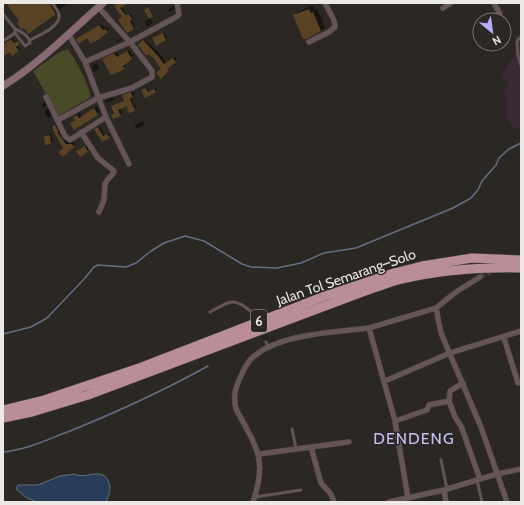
<svg xmlns="http://www.w3.org/2000/svg" width="524" height="505" viewBox="0 0 524 505" font-family="Cabin,sans-serif">
<style>
.industrial{fill:#3a2a36}
.green{fill:#494b28}
.water{fill:#293c58;stroke:#637083}
.shadow{fill:#0007}
.lines{fill:none;stroke-linecap:round;stroke-linejoin:round}
.stream{stroke:#637083;stroke-width:1.5}
.building{fill:#5a4325}
.street-tunnel{stroke:#484541;stroke-width:5;stroke-dasharray:5 2.5;stroke-linecap:butt}
.lane-casing{stroke:#46433f;stroke-width:3.5}
.street-casing{stroke:#46433f;stroke-width:6}
.secondary-casing{stroke:#46433f;stroke-width:8}
.highway-casing{stroke:#46433f;stroke-width:10}
.lane{stroke:#665458;stroke-width:2.5}
.street{stroke:#665458;stroke-width:5}
.secondary{stroke:#886b72;stroke-width:7}
.highway{stroke:#b98e99;stroke-width:9}
.labels{text-anchor:middle;dominant-baseline:central;stroke-width:3;stroke-linejoin:round;paint-order:stroke}
.shield{fill:#2b2824;stroke:#b1aeac;stroke-width:1}
.shield-label{font-size:13px;font-weight:bold;fill:#ebe8e6}
.street-label{font-size:14px;fill:#ebe8e6;stroke:#2b2824}
.quarter-label{font-size:16px;letter-spacing:1px;fill:#c7bff8;stroke:#2b2824}
</style>
<rect width="100%" height="100%" fill="#2b2824"/>
<path class="industrial" d="M 521,33 L 521,126 L 515,130 L 507,118 L 507,104 L 504,92 L 509,83 L 502,75 L 514,56 L 515,37 Z"/>
<path class="green" d="M 68,49 C 78,64 86,79 91,97 L 58,116 L 33,71 L 58,53 Z"/>
<path class="water" d="M 75,474 C 85,480 100,467 108,480 C 112,488 109,495 106,502 L 37,502 L 27,498 L 16,489 L 18,485 L 38,485 L 60,476 Z"/>
<path class="shadow" d="M 7,3 L 68,3 L 55,13 L 20,21 Z
M 119,3 L 125,3 L 121,6 L 127,15 L 130,13 L 133,17 L 131,19 L 135,27 L 133,29 L 115,6 Z
M 313,5 L 315,10 L 317,9 L 325,27 L 321,31 L 294,16 L 298,12 Z
M 174,6 L 174,9 L 170,12 L 168,10 Z
M 149,8 L 153,15 L 150,18 L 153,23 L 147,27 L 145,21 L 150,18 L 145,10 Z
M 101,24 L 106,29 L 107,28 L 109,30 L 107,32 L 79,38 Z
M 165,33 L 167,38 L 156,44 L 154,37 Z
M 13,38 L 16,42 L 20,40 L 21,42 L 17,45 L 20,49 L 18,51 L 10,51 L 3,55 L 3,45 Z
M 120,39 L 121,40 L 117,42 L 116,41 Z
M 145,40 L 160,54 L 166,63 L 175,57 L 177,60 L 168,67 L 169,68 L 161,77 L 162,69 L 149,52 L 139,45 Z
M 129,50 L 133,56 L 124,63 L 126,66 L 124,68 L 103,59 L 116,52 L 119,56 Z
M 97,63 L 99,68 L 94,72 L 92,66 Z
M 147,87 L 149,91 L 156,88 L 157,90 L 146,97 L 144,89 Z
M 133,91 L 134,95 L 131,97 L 134,106 L 136,105 L 137,108 L 129,111 L 127,105 L 120,108 L 122,114 L 120,115 L 112,115 L 115,113 L 113,106 L 124,101 L 123,95 L 125,94 Z
M 113,97 L 114,99 L 112,101 L 106,103 L 105,101 L 107,99 Z
M 46,101 L 48,104 L 43,108 L 41,105 Z
M 97,106 L 100,111 L 97,114 L 71,124 L 76,120 L 74,118 L 77,115 L 80,113 L 82,116 Z
M 48,108 L 52,115 L 48,118 L 44,111 Z
M 143,121 L 144,125 L 136,129 L 135,125 Z
M 55,124 L 57,124 L 59,128 L 59,134 L 61,133 L 68,143 L 73,142 L 75,144 L 63,155 L 64,148 L 54,126 Z
M 99,126 L 105,135 L 109,133 L 110,135 L 102,141 L 97,128 Z
M 46,134 L 51,134 L 53,141 L 51,143 L 46,144 L 45,136 Z
M 87,145 L 89,149 L 87,151 L 79,149 Z"/>
<g class="lines">
<path class="stream" d="M 3,334 L 31,327 L 47,318 L 85,278 L 94,267 L 98,265 L 126,267 L 136,263 L 151,251 L 164,243 L 185,236 L 204,241 L 242,264 L 251,267 L 277,268 L 301,263 L 324,253 L 356,248 L 453,208 L 471,198 L 478,190 L 482,181 L 496,165 L 499,158 L 509,149 L 521,143
M 3,452 C 27,450 48,439 70,431 C 117,412 163,391 208,366"/>
</g>
<path class="building" d="M 6,3 L 49,3 L 56,14 L 28,34 L 24,28 L 22,29 L 20,28 L 17,23 L 19,21 Z
M 118,3 L 129,3 L 120,8 L 126,15 L 129,14 L 132,19 L 130,21 L 134,29 L 127,33 L 118,20 L 122,17 L 114,6 Z
M 148,7 L 153,16 L 149,19 L 144,10 Z
M 309,9 L 311,13 L 313,12 L 321,31 L 305,40 L 305,39 L 303,39 L 293,15 Z
M 99,25 L 103,30 L 105,29 L 108,32 L 95,42 L 94,41 L 91,44 L 87,38 L 79,44 L 76,39 Z
M 163,33 L 166,40 L 156,46 L 152,38 Z
M 11,39 L 14,43 L 18,41 L 20,44 L 16,47 L 19,51 L 12,56 L 10,52 L 3,57 L 3,45 Z
M 143,40 L 158,56 L 164,64 L 173,58 L 176,62 L 167,69 L 169,70 L 161,79 L 156,73 L 161,69 L 154,59 L 149,54 L 146,56 L 138,45 Z
M 127,51 L 132,59 L 123,66 L 125,69 L 111,75 L 102,59 L 114,53 L 117,57 Z
M 146,88 L 148,92 L 154,89 L 156,92 L 145,98 L 141,90 Z
M 131,92 L 133,98 L 130,98 L 133,107 L 134,106 L 135,111 L 128,113 L 127,106 L 118,110 L 121,116 L 113,119 L 111,115 L 114,114 L 111,106 L 124,101 L 122,95 Z
M 94,108 L 98,115 L 74,130 L 70,124 L 75,120 L 73,118 L 77,115 L 79,118 Z
M 53,125 L 55,125 L 58,130 L 58,135 L 59,134 L 66,144 L 72,144 L 74,147 L 63,157 L 58,152 L 63,148 L 53,130 Z
M 98,127 L 103,136 L 107,134 L 110,138 L 102,142 L 94,129 Z
M 50,135 L 51,144 L 45,145 L 44,136 Z
M 85,146 L 88,152 L 80,157 L 76,151 Z"/>
<g class="lines">
<path class="street-tunnel" d="M 480,277 L 493,270"/>
<g class="lane-casing">
<path id="lane" d="M 3,14 L 15,29 L 15,33 L 3,41
M 15,33 L 25,46 L 30,43 C 29,36 21,31 15,29
M 521,37 L 517,41 L 518,55 L 521,66
M 30,40 C 38,36 59,27 59,17 C 60,12 55,7 52,3
M 210,312 C 231,301 233,296 253,313
M 266,342 L 269,348
M 292,429 L 296,449
M 441,460 L 447,489
M 477,480 L 482,502
M 255,497 L 301,490"/>
</g>
<g class="street-casing">
<path id="street" d="M 494,3 L 500,14
M 443,8 L 451,3
M 69,35 L 85,62 L 106,117 L 129,164
M 309,42 L 329,32 L 335,27 C 336,20 328,10 325,3
M 85,62 L 130,42 L 178,16 L 179,14 L 177,3
M 46,97 L 65,136 L 70,140 L 106,117
M 58,120 L 98,98 L 132,88 L 152,77 L 152,71 L 130,42 L 98,7
M 81,132 L 98,158 L 114,171 L 113,174 L 108,179 L 105,184 L 104,200 L 99,212
M 480,277 L 456,292 L 436,308 L 441,333 L 481,427 L 507,502
M 504,338 L 518,383
M 385,381 L 450,353 L 521,331
M 449,401 L 450,391 L 463,383
M 395,421 L 427,410 L 429,405 L 449,401 L 455,417 L 461,426 L 480,479
M 311,447 L 321,483 C 328,492 330,489 334,502
M 259,454 L 349,442
M 444,490 L 446,502
M 408,498 L 395,421 L 369,328 L 436,308
M 253,502 C 268,458 256,447 236,409 C 233,396 235,388 241,376 C 243,371 246,365 250,360 C 274,334 335,332 369,328
M 389,502 L 444,490 L 497,474 L 521,469"/>
</g>
<g class="secondary-casing">
<path id="secondary" d="M 3,86 C 40,63 71,31 103,3"/>
</g>
<g class="highway-casing">
<path id="highway" d="M 3,410 L 44,400 L 142,367 L 325,296 L 394,273 L 422,266 L 472,258 L 521,260
M 3,418 L 32,412 L 88,395 L 357,294 C 371,289 385,284 398,280 C 439,270 480,267 521,268"/>
</g>
<use href="#lane" class="lane"/>
<use href="#street" class="street"/>
<use href="#secondary" class="secondary"/>
<use href="#highway" class="highway"/>
</g>
<g class="labels">
<rect class="shield" x="251" y="310" width="16" height="22" rx="3"/>
<g class="shield-label">
<text x="259" y="321">6</text>
</g>
<g class="street-label">
<text transform="translate(346 277) rotate(-19)">Jalan Tol Semarang–Solo</text>
</g>
<g class="quarter-label">
<text x="414" y="438">DENDENG</text>
</g>
</g>
<rect width="524" height="505" fill="none" stroke="#ebe8e6" stroke-width="8"/>
<g transform="translate(492 32) rotate(151)"><circle r="19" fill="#2b2824" stroke="#787572"/>
<path d="M0-3L7 15L0 10L-7 15Z" fill="#b7abf8"/>
<text y="-6" font-size="11" font-weight="bold" text-anchor="middle" fill="#ebe8e6">N</text>
</g>
</svg>
